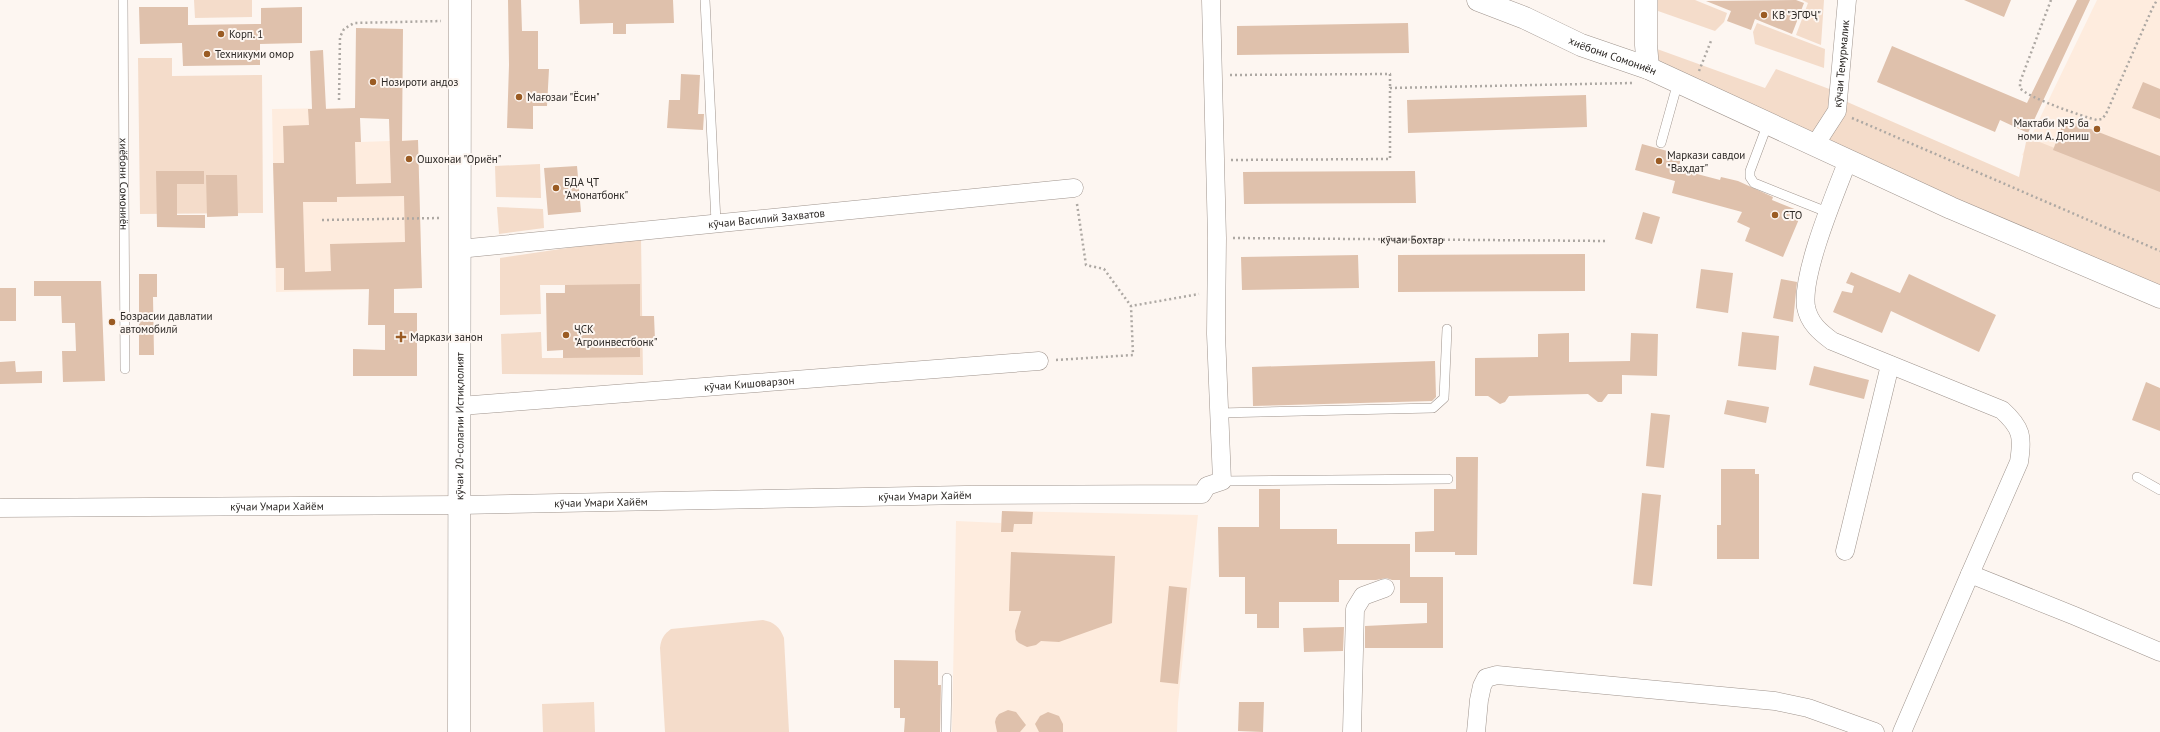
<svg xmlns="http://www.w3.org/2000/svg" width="2160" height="732" viewBox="0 0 2160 732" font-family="'PT Sans',sans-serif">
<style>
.built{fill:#feecde}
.green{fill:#f4dcca}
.building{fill:#dfc1ac;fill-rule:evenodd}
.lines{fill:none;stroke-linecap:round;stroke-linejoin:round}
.service-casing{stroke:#9f948d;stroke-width:10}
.minor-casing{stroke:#9f948d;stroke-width:19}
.tertiary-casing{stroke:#9f948d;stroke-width:23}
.trunk-casing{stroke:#9f948d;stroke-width:23}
.path{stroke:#ada8a3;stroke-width:2.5;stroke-dasharray:2 3;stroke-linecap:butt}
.service{stroke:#fff;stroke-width:9}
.minor{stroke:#fff;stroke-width:18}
.tertiary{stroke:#fff;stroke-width:22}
.trunk{stroke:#fff;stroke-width:22}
.poi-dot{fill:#9a5b23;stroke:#fdf6f1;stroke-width:1.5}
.labels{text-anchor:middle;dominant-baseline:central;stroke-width:4;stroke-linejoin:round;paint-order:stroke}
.poi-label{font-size:11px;fill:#2c2825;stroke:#fdf6f1;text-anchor:start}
.street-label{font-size:11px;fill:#2c2825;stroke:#fdf6f1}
</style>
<rect width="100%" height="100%" fill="#fdf6f1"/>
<path class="built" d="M 2097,0 L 2160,0 L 2160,213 L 2022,155 Z
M 340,108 L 341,133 L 361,142 L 418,140 L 422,288 L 276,292 L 272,109 Z
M 1002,511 L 1198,515 L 1178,703 L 1177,732 L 952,732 L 956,521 L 1001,523 Z"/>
<path class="green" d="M 194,0 L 252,0 L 252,17 L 195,18 Z
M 1658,0 L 1695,0 L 1727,13 L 1724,22 L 1715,31 L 1658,11 Z
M 1802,0 L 1824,0 L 1821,45 L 1796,35 L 1808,3 Z
M 1757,23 L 1825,49 L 1824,68 L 1755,44 L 1753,32 Z
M 1646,45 L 1765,88 L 1776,69 L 1840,93 L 1815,145 L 1648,68 Z
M 138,58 L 172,58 L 172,76 L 262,75 L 263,213 L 140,214 Z
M 1845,101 L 2019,177 L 2027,137 L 2160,190 L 2160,292 L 1823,144 Z
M 540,164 L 541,198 L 496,197 L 495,166 Z
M 497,207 L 543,209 L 544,228 L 499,234 Z
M 641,237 L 643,375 L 502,374 L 501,334 L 541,332 L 542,358 L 563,358 L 565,285 L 540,285 L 541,314 L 500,315 L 500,258 Z
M 763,620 C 774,622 780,627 784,638 L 789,732 L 665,732 L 660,648 C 661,639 664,634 671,629 Z
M 594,702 L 595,732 L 543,732 L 542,704 Z"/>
<path class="building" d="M 508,0 L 521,0 L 522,31 L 538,31 L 538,69 L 549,69 L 547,106 L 533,106 L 533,129 L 507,128 L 509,65 Z
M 579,0 L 673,0 L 674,23 L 626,24 L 626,34 L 613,34 L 613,23 L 580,24 Z
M 1796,0 L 1804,3 L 1792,34 L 1755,19 L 1751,30 L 1727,21 L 1731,11 L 1706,1 Z
M 1964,0 L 2011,0 L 2004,17 Z
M 2077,0 L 2090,0 L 2028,133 L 2000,120 L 1995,132 L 1877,82 L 1892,46 L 2027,103 Z
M 139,7 L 188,7 L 188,25 L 261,24 L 261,8 L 302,7 L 302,43 L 260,44 L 260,65 L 183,66 L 182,43 L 140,44 Z
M 1408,23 L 1409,53 L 1237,55 L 1237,26 Z
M 356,28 L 403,29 L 402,141 L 418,140 L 422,288 L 394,289 L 394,313 L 417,313 L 417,376 L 353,376 L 353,349 L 385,350 L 385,325 L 368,325 L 369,289 L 284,290 L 284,268 L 276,268 L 273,163 L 284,163 L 283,126 L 309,125 L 308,109 L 312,109 L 310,51 L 323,50 L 326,109 L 355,108 ZM 360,118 L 389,119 L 391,183 L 356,184 L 355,142 L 361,142 ZM 404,196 L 405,242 L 330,244 L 331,271 L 305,272 L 303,202 L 337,202 L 337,197 Z
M 681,74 L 700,75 L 698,114 L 704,114 L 703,130 L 667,128 L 669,100 L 680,100 Z
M 2143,82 L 2160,89 L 2160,119 L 2132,108 Z
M 1586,95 L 1587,127 L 1408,133 L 1407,100 Z
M 2065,119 L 2160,156 L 2160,192 L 2053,150 Z
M 1642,144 L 1682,155 L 1678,169 L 1720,180 L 1721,177 L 1738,181 L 1773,197 L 1772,200 L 1802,212 L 1783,257 L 1745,241 L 1750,228 L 1737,222 L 1742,212 L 1672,193 L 1675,181 L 1635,170 Z
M 577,166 L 581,212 L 548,215 L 544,168 Z
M 156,171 L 204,171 L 204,184 L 177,184 L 177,215 L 205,215 L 205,228 L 157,227 Z
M 1415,171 L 1416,203 L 1244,204 L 1243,172 Z
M 206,175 L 237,175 L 238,216 L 207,217 Z
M 1643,212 L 1660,217 L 1652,244 L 1635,239 Z
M 1585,254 L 1585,291 L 1398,292 L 1398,255 Z
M 1358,255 L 1359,288 L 1242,290 L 1241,257 Z
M 1701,269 L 1733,273 L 1728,313 L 1696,308 Z
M 1851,272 L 1900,293 L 1909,274 L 1996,315 L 1979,352 L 1891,311 L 1882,333 L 1833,312 L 1842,291 L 1852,293 L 1854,286 L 1846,283 Z
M 139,274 L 157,274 L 157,297 L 153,297 L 154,355 L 139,355 Z
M 1781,279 L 1797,282 L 1793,322 L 1773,318 Z
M 34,281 L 101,281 L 105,381 L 63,382 L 62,351 L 76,351 L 75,323 L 62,323 L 61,296 L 34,296 Z
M 640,284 L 640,316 L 654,316 L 655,340 L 640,340 L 640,357 L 563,358 L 563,350 L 547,351 L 546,293 L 565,293 L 565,285 Z
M 0,288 L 16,288 L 16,321 L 0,321 Z
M 1742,332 L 1779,336 L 1776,370 L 1738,366 Z
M 1569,333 L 1569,362 L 1630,361 L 1631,333 L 1658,334 L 1657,376 L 1622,375 L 1622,394 L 1608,394 L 1602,402 L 1598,402 L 1588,394 L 1509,396 L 1505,402 L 1500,404 L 1488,396 L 1475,396 L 1475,358 L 1538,357 L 1538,334 Z
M 15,361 L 16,372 L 42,371 L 42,383 L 0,384 L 0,362 Z
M 1435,361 L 1436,397 L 1432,401 L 1253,406 L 1252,367 Z
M 1814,366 L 1869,380 L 1864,399 L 1809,385 Z
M 2146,382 L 2160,388 L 2160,431 L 2132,420 Z
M 1727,400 L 1769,407 L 1766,423 L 1724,414 Z
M 1651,413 L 1670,415 L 1664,468 L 1646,466 Z
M 1456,457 L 1478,457 L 1477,555 L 1455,555 L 1455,552 L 1415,552 L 1415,532 L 1434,531 L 1434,489 L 1456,489 Z
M 1721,469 L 1755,469 L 1755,474 L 1759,474 L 1759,559 L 1717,559 L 1717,525 L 1721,525 Z
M 1259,489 L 1280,489 L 1280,529 L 1337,529 L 1337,544 L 1410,544 L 1410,577 L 1443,577 L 1443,648 L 1365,648 L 1365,626 L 1427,623 L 1427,603 L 1400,603 L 1400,580 L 1392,580 L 1386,578 L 1376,580 L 1339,580 L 1339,602 L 1279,602 L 1279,628 L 1257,628 L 1257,614 L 1245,614 L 1245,577 L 1219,577 L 1218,527 L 1259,527 Z
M 1642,493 L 1661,495 L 1652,586 L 1633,584 Z
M 1002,511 L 1033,512 L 1032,524 L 1014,524 L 1013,532 L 1001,532 Z
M 1011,552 L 1115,556 L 1112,623 L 1059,642 L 1041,641 L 1036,645 L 1027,647 L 1019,643 L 1016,640 L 1015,631 L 1021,611 L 1009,611 Z
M 1169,586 L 1187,588 L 1178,684 L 1160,682 Z
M 1344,627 L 1343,651 L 1304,652 L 1303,628 Z
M 894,660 L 938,661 L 938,685 L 941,685 L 940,732 L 904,732 L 905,718 L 900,718 L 900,708 L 894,708 Z
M 1239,702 L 1264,702 L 1263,732 L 1238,731 Z
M 1008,710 L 1016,712 L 1026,725 L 1020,732 L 997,732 L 995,722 L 996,718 L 999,714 Z
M 1048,712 L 1059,716 L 1063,724 L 1063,732 L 1039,732 L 1035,724 L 1040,716 Z"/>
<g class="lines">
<g class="service-casing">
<g id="service">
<path id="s2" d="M 123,0 L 125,369"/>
<path d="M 705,0 L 716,222"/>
<path d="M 1768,123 L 1750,171 L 1750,177 L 1754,183 L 1827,212"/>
<path d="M 1661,143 L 1678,82"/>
<path d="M 1219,413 L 1433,408 L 1444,398 L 1447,329"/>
<path d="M 2137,477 L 2160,490"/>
<path d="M 1222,481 L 1448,479"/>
<path d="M 946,732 L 947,678"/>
</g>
</g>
<g class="minor-casing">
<g id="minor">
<path id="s3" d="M 1815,145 L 1837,111 L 1847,0"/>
<path d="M 1848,160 C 1835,194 1801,274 1806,307 C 1809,323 1820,332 1832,341 L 2002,410 C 2022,428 2023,437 2019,462 L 1970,574 L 2075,616 L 2160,652"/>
<path id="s4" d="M 459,249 L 1074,188"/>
<path id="s5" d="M 460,406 L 1039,361"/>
<path id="s6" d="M 0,508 L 460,505 L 965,495 L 1202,494 L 1207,486 L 1222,481 L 1216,334 L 1217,238 L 1211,0"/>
<path d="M 1845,551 L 1890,365"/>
<path d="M 1352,732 L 1355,609 L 1363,596 L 1385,588"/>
<path d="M 1476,732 L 1479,700 L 1482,686 L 1486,678 L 1497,675 L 1775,701 L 1808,708 L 1875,732"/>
<path d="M 1902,732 L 1970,574"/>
</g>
</g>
<g class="tertiary-casing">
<g id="tertiary">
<path d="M 1646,0 L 1646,45 L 1648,68"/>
<path id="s7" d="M 459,732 L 460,0"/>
</g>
</g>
<g class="trunk-casing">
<g id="trunk">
<path id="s8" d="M 1478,0 L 1525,18 L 1581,45 L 1648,68 L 1951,208 L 2160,297"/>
</g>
</g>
<g class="path">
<path d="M 2051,0 L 2020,82 L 2020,88 C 2026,97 2084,117 2097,120 L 2102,119 L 2106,114 L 2152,9 L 2157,0"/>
<path d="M 1699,71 L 1711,41"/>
<path d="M 1230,75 L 1390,74 L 1390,88"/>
<path d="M 339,100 L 340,37 L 344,29 L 354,23 L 441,21"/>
<path d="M 1852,118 L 2160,251"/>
<path d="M 1231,160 L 1390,159 L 1390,88 L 1632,83"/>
<path d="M 1077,204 L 1086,265 L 1104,269 L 1131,306"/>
<path d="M 322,220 L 441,218"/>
<path id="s1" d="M 1233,238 L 1607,241"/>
<path d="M 1056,360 L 1133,355 L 1131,306 L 1199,294"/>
</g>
<use href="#service" class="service"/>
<use href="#minor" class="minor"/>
<use href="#tertiary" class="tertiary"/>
<use href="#trunk" class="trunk"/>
</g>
<g class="poi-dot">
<circle cx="1764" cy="15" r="4"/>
<circle cx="221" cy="34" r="4"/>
<circle cx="207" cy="54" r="4"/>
<circle cx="373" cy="82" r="4"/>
<circle cx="519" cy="97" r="4"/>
<circle cx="2097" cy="129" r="4"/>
<circle cx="409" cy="159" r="4"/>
<circle cx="1659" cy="161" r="4"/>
<circle cx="556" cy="188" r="4"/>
<circle cx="1775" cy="215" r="4"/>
<circle cx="112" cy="322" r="4"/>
<circle cx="566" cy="335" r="4"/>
<path d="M399 331h4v4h4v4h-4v4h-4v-4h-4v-4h4z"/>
</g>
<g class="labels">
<g class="poi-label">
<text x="1772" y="15">КВ "ЭГФҶ"</text>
<text x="229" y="34">Корп. 1</text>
<text x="215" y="54">Техникуми омор</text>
<text x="381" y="82">Нозироти андоз</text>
<text x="527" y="97">Мағозаи "Ёсин"</text>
<text x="2089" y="123" text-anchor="end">Мактаби №5 ба<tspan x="2089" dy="13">номи А. Дониш</tspan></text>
<text x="1667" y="155">Маркази савдои<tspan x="1667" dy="13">"Ваҳдат"</tspan></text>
<text x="417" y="159">Ошхонаи "Ориён"</text>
<text x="564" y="182">БДА ҶТ<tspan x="564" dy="13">"Амонатбонк"</tspan></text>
<text x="1783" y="215">СТО</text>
<text x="120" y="316">Бозрасии давлатии<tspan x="120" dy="13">автомобилӣ</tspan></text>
<text x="574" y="329">ҶСК<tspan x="574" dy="13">"Агроинвестбонк"</tspan></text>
<text x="410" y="337">Маркази занон</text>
</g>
<g class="street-label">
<text stroke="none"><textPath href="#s8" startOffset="146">хиёбони Сомониён</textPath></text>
<text stroke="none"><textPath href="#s3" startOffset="88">кӯчаи Темурмалик</textPath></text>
<text stroke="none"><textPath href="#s2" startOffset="184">хиёбони Сомониён</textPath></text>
<text stroke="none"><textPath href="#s4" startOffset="309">кӯчаи Василий Захватов</textPath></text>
<text stroke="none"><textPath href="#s1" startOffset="179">кӯчаи Бохтар</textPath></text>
<text stroke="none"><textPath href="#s5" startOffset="290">кӯчаи Кишоварзон</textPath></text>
<text stroke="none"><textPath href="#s7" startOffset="306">кӯчаи 20-солагии Истиқлолият</textPath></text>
<text stroke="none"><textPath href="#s6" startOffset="925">кӯчаи Умари Хайём</textPath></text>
<text stroke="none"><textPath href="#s6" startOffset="601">кӯчаи Умари Хайём</textPath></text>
<text stroke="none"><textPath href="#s6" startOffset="277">кӯчаи Умари Хайём</textPath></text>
</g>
</g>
</svg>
